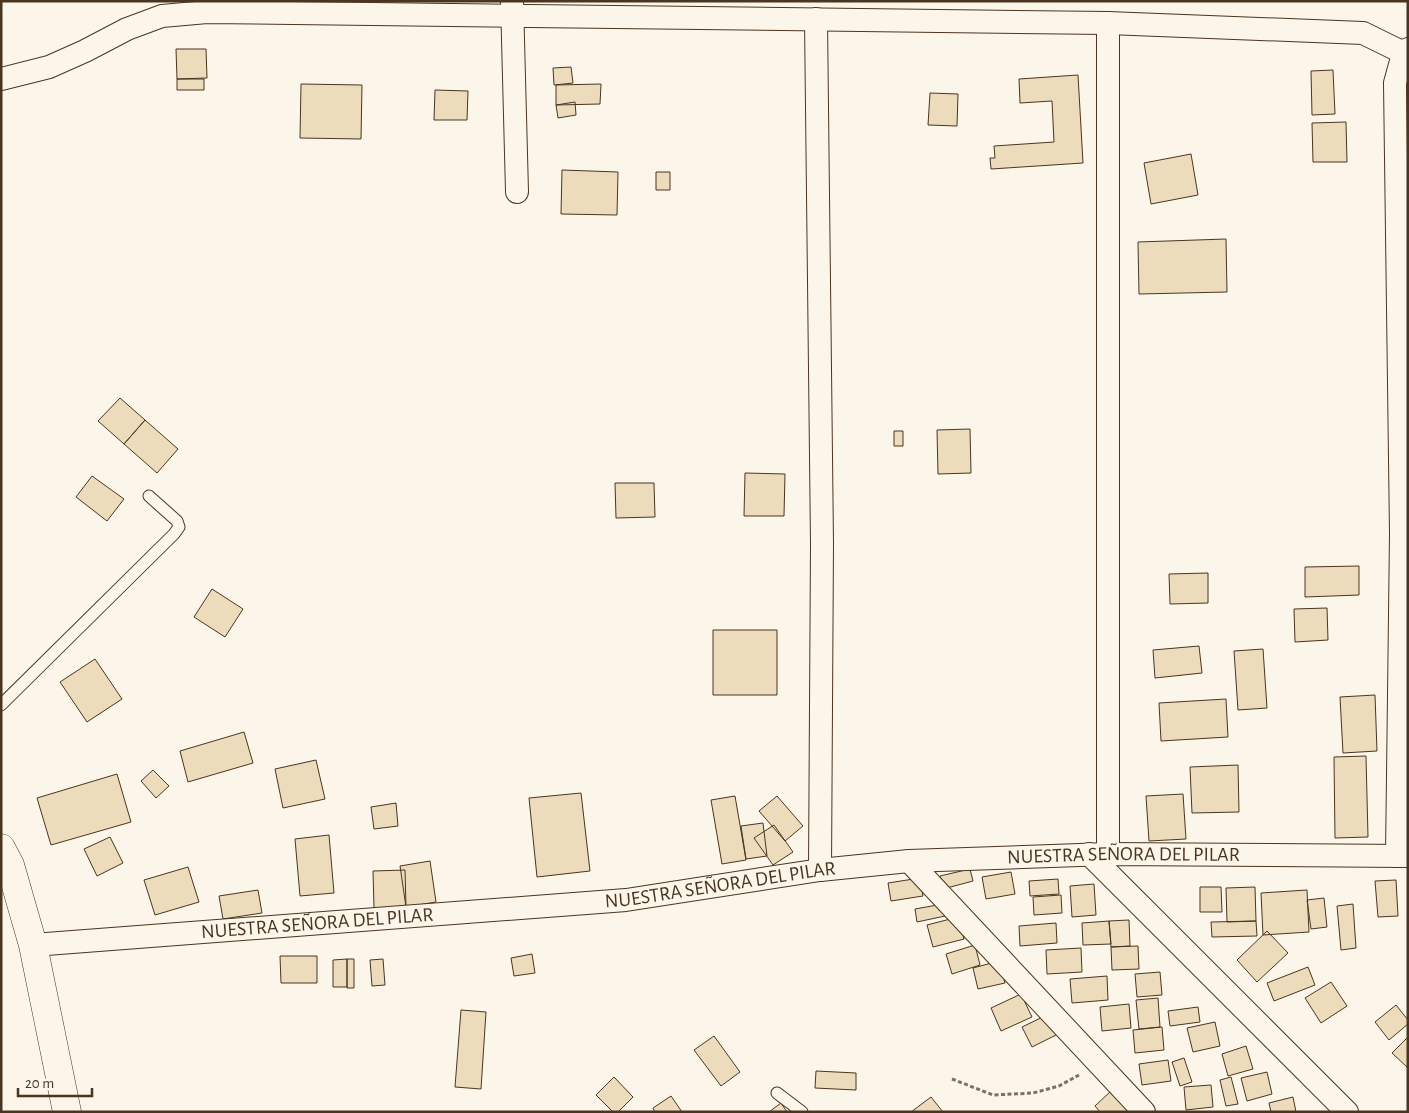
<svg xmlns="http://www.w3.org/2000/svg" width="1409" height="1113" viewBox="0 0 1409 1113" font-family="'Alegreya Sans',sans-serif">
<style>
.building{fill:#ecdcbc;stroke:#4a3520}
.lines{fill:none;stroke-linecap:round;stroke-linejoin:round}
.service-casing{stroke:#4a3520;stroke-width:13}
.minor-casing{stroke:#4a3520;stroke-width:24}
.tertiary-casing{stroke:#4a3520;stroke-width:29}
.path{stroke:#7f6f5c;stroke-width:3;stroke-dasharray:4 2.5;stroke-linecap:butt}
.service{stroke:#fbf6e9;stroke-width:11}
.minor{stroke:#fbf6e9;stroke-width:22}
.tertiary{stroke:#fbf6e9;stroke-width:28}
.labels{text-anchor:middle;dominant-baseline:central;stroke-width:4;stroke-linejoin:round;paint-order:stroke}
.street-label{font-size:20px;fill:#4a3520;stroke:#fbf6e9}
</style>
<rect width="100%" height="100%" fill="#fbf6e9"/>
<path class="building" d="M 176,49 L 206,49 L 207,78 L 177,79 Z
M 571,67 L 573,83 L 554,85 L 553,68 Z
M 1333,70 L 1335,114 L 1312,115 L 1311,71 Z
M 1078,75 L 1083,163 L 991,169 L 990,158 L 995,158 L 994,146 L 1054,142 L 1052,101 L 1020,103 L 1019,79 Z
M 177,79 L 204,79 L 204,90 L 177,90 Z
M 301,84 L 362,85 L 361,139 L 300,138 Z
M 601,84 L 600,104 L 556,105 L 556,85 Z
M 435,90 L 468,91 L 467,120 L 434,120 Z
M 930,93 L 958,94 L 957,126 L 928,125 Z
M 575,102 L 576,115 L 558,118 L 556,105 Z
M 1346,122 L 1347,162 L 1313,162 L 1312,123 Z
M 1191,154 L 1198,195 L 1151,204 L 1144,163 Z
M 562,170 L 618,172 L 617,215 L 561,214 Z
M 656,172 L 670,172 L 670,190 L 656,190 Z
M 1226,239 L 1227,292 L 1139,294 L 1138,242 Z
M 120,398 L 145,420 L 124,444 L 98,421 Z
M 145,420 L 178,449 L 157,473 L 124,444 Z
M 970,429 L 971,473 L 938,474 L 937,430 Z
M 894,431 L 903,431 L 903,446 L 894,446 Z
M 745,473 L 785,474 L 784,516 L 744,516 Z
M 92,476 L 124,499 L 107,521 L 76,497 Z
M 615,483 L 654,483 L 655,517 L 616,518 Z
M 1359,566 L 1359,595 L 1305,597 L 1305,567 Z
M 1208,573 L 1208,603 L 1170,604 L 1169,574 Z
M 212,589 L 243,609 L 225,637 L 194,617 Z
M 1327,608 L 1328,640 L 1295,642 L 1294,609 Z
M 713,630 L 777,630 L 777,695 L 713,695 Z
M 1199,646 L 1202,673 L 1155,678 L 1153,650 Z
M 1263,649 L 1267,708 L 1238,710 L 1234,651 Z
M 95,659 L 122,699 L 87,722 L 60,682 Z
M 1375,695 L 1377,751 L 1343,753 L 1340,697 Z
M 1226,699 L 1228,737 L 1161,741 L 1159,703 Z
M 244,732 L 253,763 L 188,782 L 180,751 Z
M 1366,756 L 1368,837 L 1335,838 L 1334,757 Z
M 316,760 L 325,799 L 283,808 L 275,769 Z
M 1238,765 L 1239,812 L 1192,813 L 1190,767 Z
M 153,770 L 169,786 L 156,798 L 141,781 Z
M 117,774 L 131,822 L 51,845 L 37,798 Z
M 581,793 L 590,871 L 537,877 L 529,798 Z
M 1183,794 L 1186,839 L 1149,841 L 1146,796 Z
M 735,796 L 746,860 L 722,864 L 711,800 Z
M 777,796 L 803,826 L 785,841 L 759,811 Z
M 396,803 L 398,826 L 374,829 L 371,807 Z
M 763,823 L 767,856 L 746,859 L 741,826 Z
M 774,825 L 793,852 L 773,865 L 754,838 Z
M 329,835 L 334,893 L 300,896 L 295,839 Z
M 110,837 L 123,863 L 97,876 L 84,849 Z
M 430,861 L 436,902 L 406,907 L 400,866 Z
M 188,867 L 199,902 L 155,915 L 144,880 Z
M 970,869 L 973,881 L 943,889 L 940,876 Z
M 405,870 L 406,907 L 374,908 L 373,871 Z
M 1011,872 L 1015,894 L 986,899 L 982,877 Z
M 920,878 L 923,896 L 891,901 L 888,883 Z
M 1058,879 L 1059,894 L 1030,896 L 1029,881 Z
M 1396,880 L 1398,916 L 1378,917 L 1375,881 Z
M 1094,884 L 1096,915 L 1072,917 L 1070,886 Z
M 1200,887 L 1221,887 L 1222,912 L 1200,912 Z
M 1255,887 L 1256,921 L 1227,922 L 1226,888 Z
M 258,890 L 262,913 L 223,919 L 219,896 Z
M 1307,890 L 1309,932 L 1263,935 L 1261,893 Z
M 1061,895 L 1062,913 L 1034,915 L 1033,897 Z
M 1324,898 L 1327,927 L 1311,929 L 1307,900 Z
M 943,904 L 945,916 L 917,922 L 915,909 Z
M 1353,904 L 1356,948 L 1341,950 L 1337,906 Z
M 958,917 L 964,939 L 933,947 L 927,925 Z
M 1129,920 L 1130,946 L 1111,947 L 1109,921 Z
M 1109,921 L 1111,944 L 1083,945 L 1082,923 Z
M 1256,921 L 1257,936 L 1212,937 L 1211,922 Z
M 1056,923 L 1057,943 L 1020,946 L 1019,926 Z
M 1267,931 L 1288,953 L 1257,982 L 1237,960 Z
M 975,945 L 980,965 L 952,974 L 946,954 Z
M 1138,946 L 1139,969 L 1112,970 L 1111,947 Z
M 1081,948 L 1082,972 L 1047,974 L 1046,950 Z
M 532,954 L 535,973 L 514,976 L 511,958 Z
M 280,956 L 317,956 L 317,983 L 281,983 Z
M 347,959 L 354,959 L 354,988 L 347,988 Z
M 347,959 L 347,987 L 333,987 L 333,960 Z
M 383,959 L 385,985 L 372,986 L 370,960 Z
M 999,961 L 1005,983 L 978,989 L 973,968 Z
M 1308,967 L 1315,985 L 1274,1001 L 1267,983 Z
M 1160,972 L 1162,995 L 1137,997 L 1135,974 Z
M 1107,976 L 1108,1000 L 1072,1003 L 1070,979 Z
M 1331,982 L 1347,1006 L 1321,1023 L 1305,998 Z
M 1021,994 L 1032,1017 L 1001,1031 L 991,1008 Z
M 1158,998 L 1160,1027 L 1139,1029 L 1136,1000 Z
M 1129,1004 L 1131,1028 L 1102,1031 L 1100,1007 Z
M 1396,1005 L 1408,1020 L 1408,1024 L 1389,1040 L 1375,1022 Z
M 1198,1007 L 1200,1022 L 1170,1026 L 1168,1011 Z
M 461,1010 L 486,1012 L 481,1089 L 455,1087 Z
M 1049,1014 L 1058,1034 L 1032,1047 L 1022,1027 Z
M 1215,1022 L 1220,1046 L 1193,1052 L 1187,1028 Z
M 1162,1027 L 1164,1050 L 1135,1053 L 1133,1030 Z
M 714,1036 L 740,1072 L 721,1086 L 694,1050 Z
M 1408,1037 L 1408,1068 L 1392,1053 Z
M 1246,1046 L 1253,1069 L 1228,1076 L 1222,1054 Z
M 1184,1058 L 1192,1082 L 1180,1086 L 1172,1062 Z
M 1168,1060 L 1171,1081 L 1142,1085 L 1139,1064 Z
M 816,1071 L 856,1073 L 856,1090 L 815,1088 Z
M 1267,1072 L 1272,1094 L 1247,1101 L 1241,1078 Z
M 614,1077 L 633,1097 L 618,1112 L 613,1112 L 596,1095 Z
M 1231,1077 L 1238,1104 L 1226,1106 L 1220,1080 Z
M 1211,1085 L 1213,1107 L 1186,1110 L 1184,1087 Z
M 1112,1090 L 1134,1112 L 1100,1112 L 1095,1106 Z
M 671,1096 L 682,1112 L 655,1112 L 653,1108 Z
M 931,1097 L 943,1112 L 911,1112 Z
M 1293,1097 L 1296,1112 L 1271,1112 L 1269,1103 Z
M 781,1103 L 787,1112 L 769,1112 Z"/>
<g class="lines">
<g class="service-casing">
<path id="service" d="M 1,705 L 174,534 L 179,527 L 177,521 L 149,496
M 777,1093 L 802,1112"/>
</g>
<g class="minor-casing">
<g id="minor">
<path d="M 512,1 L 517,192"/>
<path d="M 816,19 L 822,544 L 820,870"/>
<path d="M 1108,23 L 1108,854"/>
<path d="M 1,79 L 49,67 L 85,51 L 127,29 L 162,16 L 207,12 L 1108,23 L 1363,33 L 1408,55"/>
<path d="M 1089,854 L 1347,1112"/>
<path d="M 1397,856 L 1401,534 L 1395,83 L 1403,54 L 1408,49"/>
<path d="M 909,861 L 1144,1112"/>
<path id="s1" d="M 33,945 L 626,900 L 820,870 L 909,861 L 1108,854 L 1408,856"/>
</g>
</g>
<g class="tertiary-casing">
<path id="tertiary" d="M 1,848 L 10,865 L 33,945 L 67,1112"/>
</g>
<path class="path" d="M 952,1079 L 993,1095 L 1033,1093 L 1059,1086 L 1079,1075"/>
<use href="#service" class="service"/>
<use href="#minor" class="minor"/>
<use href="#tertiary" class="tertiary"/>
</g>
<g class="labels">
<g class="street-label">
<text stroke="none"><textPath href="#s1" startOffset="1095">NUESTRA SEÑORA DEL PILAR</textPath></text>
<text stroke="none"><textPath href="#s1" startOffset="690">NUESTRA SEÑORA DEL PILAR</textPath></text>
<text stroke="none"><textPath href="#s1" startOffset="285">NUESTRA SEÑORA DEL PILAR</textPath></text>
</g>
</g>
<rect width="1409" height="1113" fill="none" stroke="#4a3520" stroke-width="5"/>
<path d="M18 1088v8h74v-8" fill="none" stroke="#4a3520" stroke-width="2.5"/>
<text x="25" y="1088" font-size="15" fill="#4a3520" stroke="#fbf6e9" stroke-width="4" paint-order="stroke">20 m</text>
</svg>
